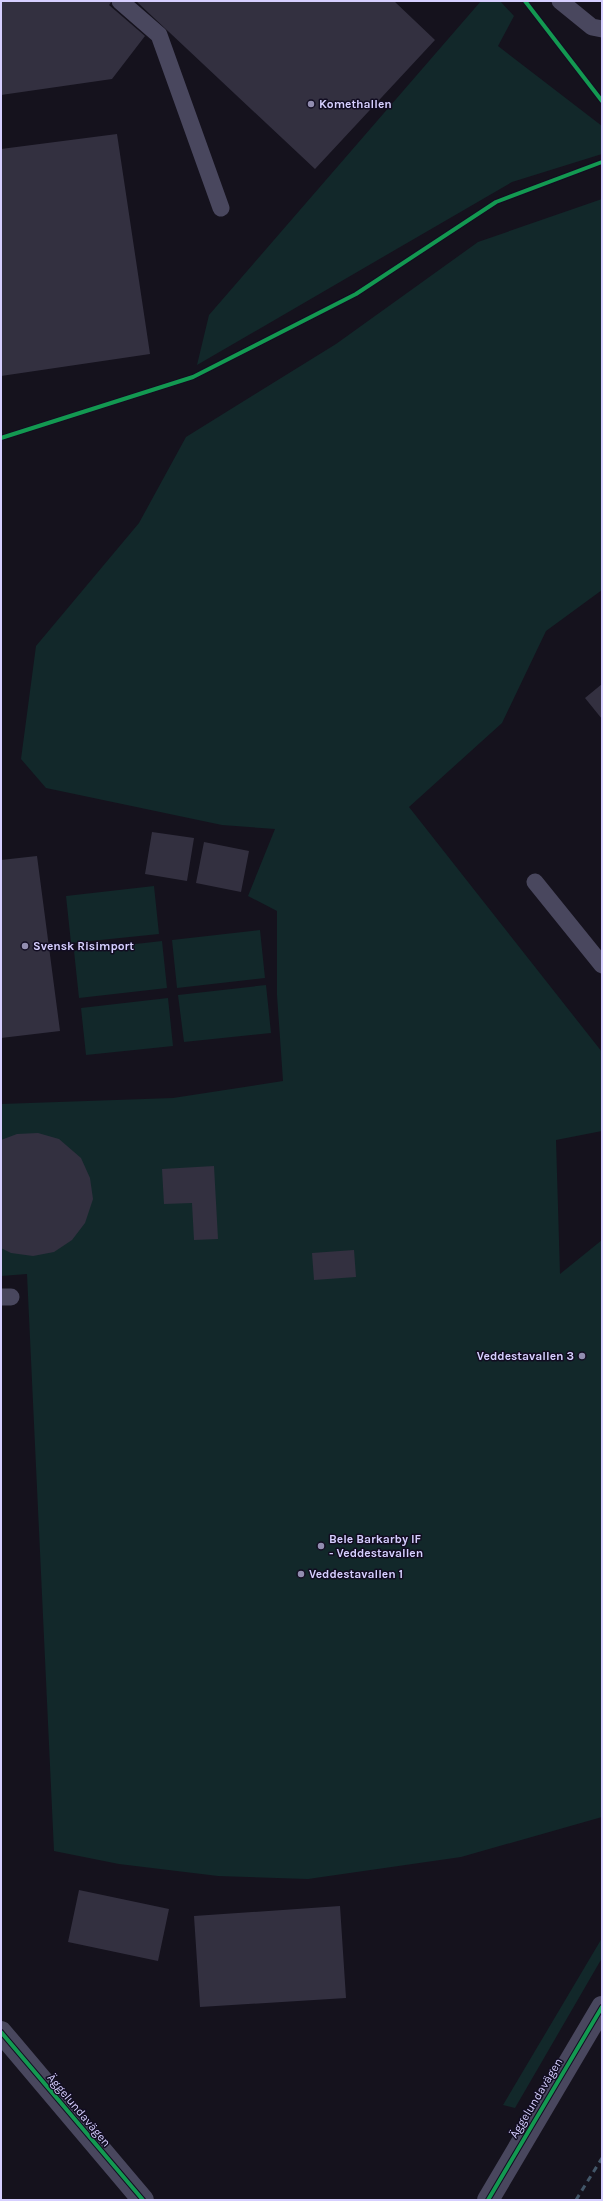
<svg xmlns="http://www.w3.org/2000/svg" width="603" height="2201" viewBox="0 0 603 2201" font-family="Karla,sans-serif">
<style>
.green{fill:#12282a}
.building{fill:#333040}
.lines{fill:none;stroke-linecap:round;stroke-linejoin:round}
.service{stroke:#49475e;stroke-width:17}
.minor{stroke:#49475e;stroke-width:22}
.rail{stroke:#425668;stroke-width:3;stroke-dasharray:6 5;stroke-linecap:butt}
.cycleway-casing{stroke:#120d22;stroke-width:6}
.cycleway{stroke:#139951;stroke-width:4}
.poi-dot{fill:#928db0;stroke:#120d22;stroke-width:1.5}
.labels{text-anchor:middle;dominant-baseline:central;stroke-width:3;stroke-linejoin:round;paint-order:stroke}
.poi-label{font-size:12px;font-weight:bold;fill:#d6cfff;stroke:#120d22;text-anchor:start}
.street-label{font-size:12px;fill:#d6cfff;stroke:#120d22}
</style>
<rect width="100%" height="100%" fill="#15121d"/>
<path class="green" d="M 481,1 L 500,1 L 514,16 L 498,46 L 602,126 L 602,154 L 512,182 L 197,365 L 209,315 Z
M 602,199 L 602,590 L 546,631 L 502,723 L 409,807 L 602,1052 L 602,1131 L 556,1140 L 560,1274 L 602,1240 L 602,1817 L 461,1857 L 308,1879 L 218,1876 L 119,1864 L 54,1851 L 27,1274 L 1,1276 L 1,1104 L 173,1098 L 283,1081 L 277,995 L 277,911 L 248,896 L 275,829 L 222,825 L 46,788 L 21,759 L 36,646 L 139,523 L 186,437 L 336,344 L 478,242 Z
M 154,886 L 159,934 L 71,943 L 66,896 Z
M 260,930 L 265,978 L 177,988 L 172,940 Z
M 162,941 L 167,988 L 79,998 L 74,951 Z
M 266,985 L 271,1033 L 184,1042 L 178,995 Z
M 168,998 L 173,1046 L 86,1055 L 81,1008 Z
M 602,1938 L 602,1958 L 515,2108 L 503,2105 Z"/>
<path class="building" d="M 1,1 L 112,1 L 109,5 L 145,36 L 112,79 L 1,95 Z
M 136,1 L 394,1 L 435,40 L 315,169 Z
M 117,134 L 150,354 L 1,376 L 1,149 Z
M 602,684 L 602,719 L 585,698 Z
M 152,832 L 194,838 L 187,881 L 145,874 Z
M 204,842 L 249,851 L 241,892 L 196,883 Z
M 37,856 L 60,1031 L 1,1038 L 1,860 Z
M 38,1133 L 59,1139 L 81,1158 L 90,1178 L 93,1199 L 85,1223 L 72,1240 L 54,1252 L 33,1256 L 11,1253 L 1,1248 L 1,1140 L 17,1134 Z
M 214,1166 L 218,1239 L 194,1240 L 192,1203 L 164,1204 L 162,1169 Z
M 354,1250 L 356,1277 L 314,1280 L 312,1253 Z
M 79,1890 L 169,1909 L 158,1961 L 68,1942 Z
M 340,1906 L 346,1998 L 200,2007 L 194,1916 Z"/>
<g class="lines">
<path class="service" d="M 120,1 L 159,35 L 221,208
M 560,1 L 592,27 L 602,29
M 535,882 L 602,965
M 1,1297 L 11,1297"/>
<path class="minor" d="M 1,2032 L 143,2200
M 488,2200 L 602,2007"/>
<path class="rail" d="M 576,2200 L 602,2158"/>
<g class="cycleway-casing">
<path id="cycleway" d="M 525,1 L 602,101
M 1,438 L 193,377 L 356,294 L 496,202 L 602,162
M 1,2032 L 143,2200
M 488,2200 L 602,2007"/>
</g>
<use href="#cycleway" class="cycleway"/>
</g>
<g class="poi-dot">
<circle cx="311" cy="104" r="4"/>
<circle cx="25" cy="946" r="4"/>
<circle cx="582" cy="1356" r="4"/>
<circle cx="321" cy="1546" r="4"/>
<circle cx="301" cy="1574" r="4"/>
</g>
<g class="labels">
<g class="poi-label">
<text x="319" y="104">Komethallen</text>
<text x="33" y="946">Svensk Risimport</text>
<text x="574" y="1356" text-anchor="end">Veddestavallen 3</text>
<text x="329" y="1539">Bele Barkarby IF<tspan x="329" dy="14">- Veddestavallen</tspan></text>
<text x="309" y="1574">Veddestavallen 1</text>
</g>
<g class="street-label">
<text transform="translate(536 2098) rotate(-59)">Äggelundavägen</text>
<text transform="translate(79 2110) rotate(50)">Äggelundavägen</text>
</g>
</g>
<rect width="603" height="2201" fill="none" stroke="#d6cfff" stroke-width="4"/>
</svg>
